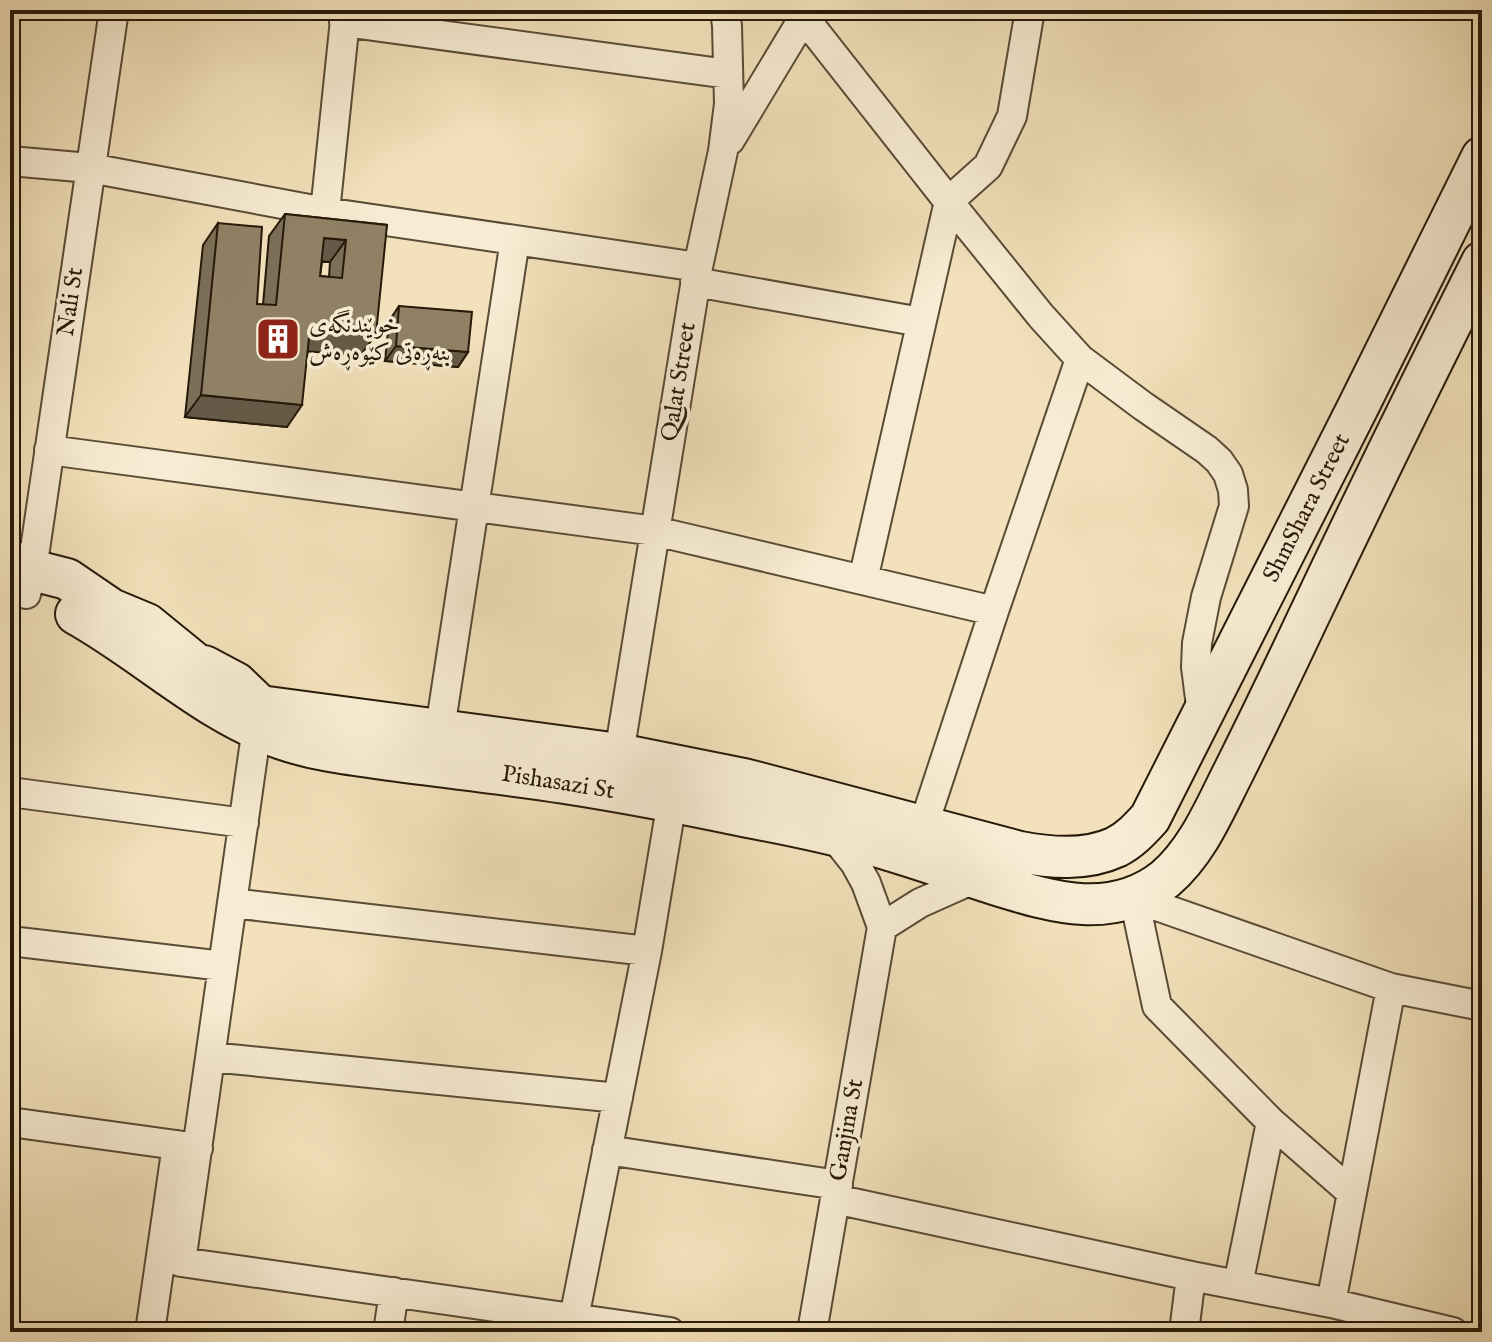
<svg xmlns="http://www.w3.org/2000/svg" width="1492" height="1342" viewBox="0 0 1492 1342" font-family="'IM FELL English',Amiri,serif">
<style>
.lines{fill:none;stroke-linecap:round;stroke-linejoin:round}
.minor-casing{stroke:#594b36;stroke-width:32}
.secondary-casing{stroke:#261909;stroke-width:44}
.minor{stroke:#f7ecd3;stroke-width:28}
.secondary{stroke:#f7ecd3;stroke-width:40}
.wall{fill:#7c6f58;stroke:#261909;stroke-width:2;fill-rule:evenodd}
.shaded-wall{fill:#655a47;stroke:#261909;stroke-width:2}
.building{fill:#908166;stroke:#261909;stroke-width:2;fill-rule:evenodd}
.labels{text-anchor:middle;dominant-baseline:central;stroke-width:7;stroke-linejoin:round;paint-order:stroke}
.street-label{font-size:24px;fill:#261909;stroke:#f7ecd3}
.poi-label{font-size:24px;fill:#261909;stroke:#f7ecd3;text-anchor:start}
</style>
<rect width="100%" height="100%" fill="#f2e1bb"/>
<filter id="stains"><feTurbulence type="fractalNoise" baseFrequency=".0025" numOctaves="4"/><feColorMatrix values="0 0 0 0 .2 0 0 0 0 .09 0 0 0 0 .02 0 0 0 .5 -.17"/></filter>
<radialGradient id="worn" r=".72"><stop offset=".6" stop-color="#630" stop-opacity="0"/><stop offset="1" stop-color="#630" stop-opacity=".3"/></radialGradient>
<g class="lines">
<g class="minor-casing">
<path id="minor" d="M 798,10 L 953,207 L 1041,316 L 1080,359 L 1143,406 L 1207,450 L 1219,461 L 1228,474 L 1233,490 L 1234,506 L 1206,597 L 1197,643 L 1196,667 L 1202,714
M 344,22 L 728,74
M 730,140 L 804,17 L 806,10
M 10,161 L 90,168 L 325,212 L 698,267
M 325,212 L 346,10
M 695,282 L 921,322
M 49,450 L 655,531 L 994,611
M 863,580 L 949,201 L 988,166 L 1012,116 L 1030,10
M 26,594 L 32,570 L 114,10
M 259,713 L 181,1262 L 670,1332
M 440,729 L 515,240
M 619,754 L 698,267 L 723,151 L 729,104 L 727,26 L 725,10
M 10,792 L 244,823
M 923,827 L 994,611 L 1080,359
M 1134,898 L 1157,1006 L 1271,1122 L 1352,1193
M 1134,898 L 1391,988 L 1482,1006
M 232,903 L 647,951
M 882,927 L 920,903 L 976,878
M 10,941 L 223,966
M 211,1057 L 618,1098
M 10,1122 L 198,1148
M 607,1150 L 838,1185
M 835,1199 L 1191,1276 L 1331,1303 L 1453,1332
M 1238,1285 L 1271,1122
M 1331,1303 L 1391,988
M 574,1318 L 647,951 L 672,801
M 150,1332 L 177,1145
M 388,1332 L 394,1292
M 812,1332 L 882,927 L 866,883 L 855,863 L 832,834
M 1184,1332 L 1191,1276"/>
</g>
<g class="secondary-casing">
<path id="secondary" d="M 10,560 L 32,570 L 67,579 L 111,609 L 147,624 L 201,668 L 204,666 L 236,683 L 260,706 L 619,754 L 744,779 L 1020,852 C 1051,858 1086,861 1116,847 C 1130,840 1140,829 1150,818 L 1358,407 L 1482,157
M 76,614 C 146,653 205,712 282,739 C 317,751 354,755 390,760 C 449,768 507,774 565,783 C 623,792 681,803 738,815 C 780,823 823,831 865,843 C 909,855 953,871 997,885 C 1055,903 1113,920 1165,879 C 1198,851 1215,808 1234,771 C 1259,721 1283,671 1307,620 C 1364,500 1422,381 1482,262"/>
</g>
<use href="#minor" class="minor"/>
<use href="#secondary" class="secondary"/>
</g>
<path class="wall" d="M 285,214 L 387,225 L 360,356 L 308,351 L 287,427 L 185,417 L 203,245 L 218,223 L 257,304 L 263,305 L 269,236 ZM 322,262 L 330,262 L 329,277 L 320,276 Z
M 399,306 L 468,352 L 458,367 L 385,361 L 389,321 Z"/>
<path class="shaded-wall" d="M 324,238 L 346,240 L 330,262 L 308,260 Z
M 310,328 L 376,334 L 360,356 L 294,350 Z
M 396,346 L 468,352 L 458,367 L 385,361 Z
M 201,395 L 302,405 L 287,427 L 185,417 Z"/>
<path class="building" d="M 285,214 L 387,225 L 376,334 L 310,328 L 302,405 L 201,395 L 218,223 L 262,227 L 257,304 L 276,305 ZM 324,238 L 346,240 L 342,278 L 320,276 Z
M 399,306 L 472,312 L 468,352 L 396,346 Z"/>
<defs>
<g id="building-square" transform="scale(2.3)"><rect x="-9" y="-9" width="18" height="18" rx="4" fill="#8f2418" stroke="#f7ecd3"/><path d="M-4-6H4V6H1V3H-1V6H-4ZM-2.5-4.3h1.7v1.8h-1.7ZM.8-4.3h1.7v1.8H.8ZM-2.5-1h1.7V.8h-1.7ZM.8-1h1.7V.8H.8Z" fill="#fff"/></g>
</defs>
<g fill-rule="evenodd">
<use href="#building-square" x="278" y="339"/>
</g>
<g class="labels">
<g class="street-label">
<text transform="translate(71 302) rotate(-82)">Nali St</text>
<text transform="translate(679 382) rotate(-81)">Qalat Street</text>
<text transform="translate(1307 508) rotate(-63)">ShmShara Street</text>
<text transform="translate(558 783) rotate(9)">Pishasazi St</text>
<text transform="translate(847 1130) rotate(-80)">Ganjina St</text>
</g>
<g class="poi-label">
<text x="309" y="325">خوێندنگەی<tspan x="309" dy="28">بنەڕەتی کێوەڕەش</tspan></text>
</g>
</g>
<rect width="1492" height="1342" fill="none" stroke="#f2e1bb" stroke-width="40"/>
<rect x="12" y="12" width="1468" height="1318" fill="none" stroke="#261909" stroke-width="4"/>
<rect x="20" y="20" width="1452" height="1302" fill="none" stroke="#261909" stroke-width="2"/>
<rect width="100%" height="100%" filter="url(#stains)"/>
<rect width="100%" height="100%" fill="url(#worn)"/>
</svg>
